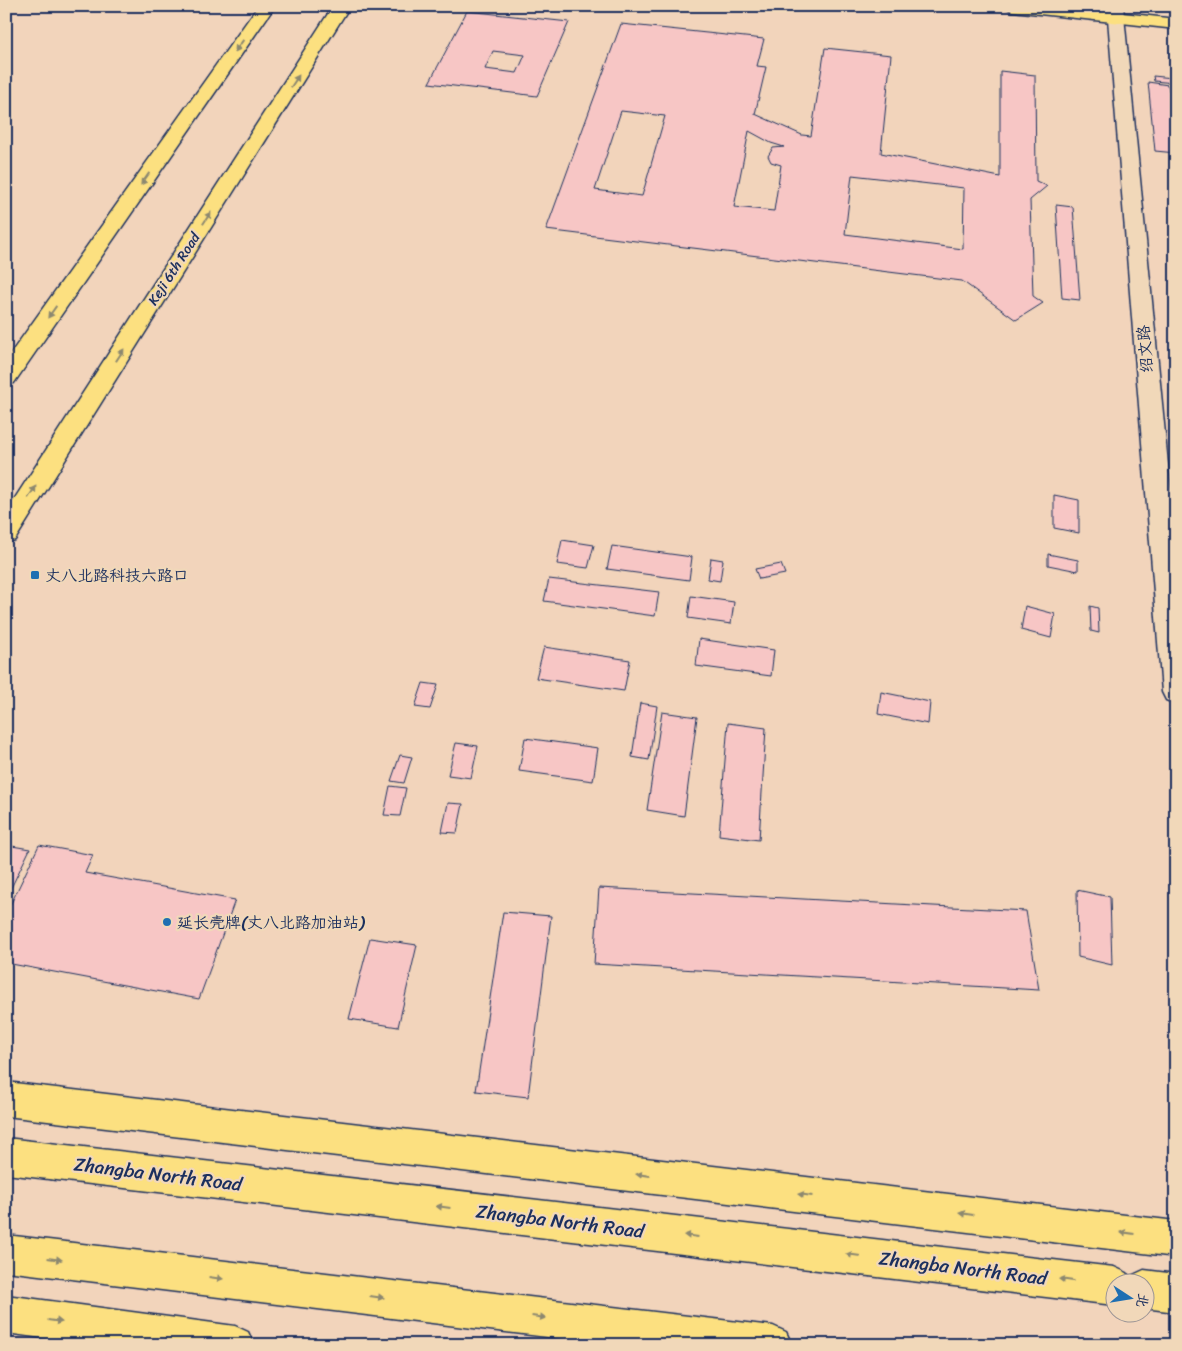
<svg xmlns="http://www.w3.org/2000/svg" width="1182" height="1351" viewBox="0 0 1182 1351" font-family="Sriracha,'LXGW WenKai TC',sans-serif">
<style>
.building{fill:#f7c6c5;stroke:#1b2f5e;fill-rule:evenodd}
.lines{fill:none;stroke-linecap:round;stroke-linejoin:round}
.minor-casing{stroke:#1b2f5e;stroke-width:3}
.major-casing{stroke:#1b2f5e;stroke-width:3}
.minor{fill:#f1d8b9;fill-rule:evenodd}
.major{fill:#fce080;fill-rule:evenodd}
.oneway{fill:#8c886f}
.poi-dot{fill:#1f6fb2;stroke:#f1d8b9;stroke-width:2}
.labels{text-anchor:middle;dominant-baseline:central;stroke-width:4.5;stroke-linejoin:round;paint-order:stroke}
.far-street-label{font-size:14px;fill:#1b2f5e;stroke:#f1d8b9}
.street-label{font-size:16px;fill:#1b2f5e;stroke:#f1d8b9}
.poi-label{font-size:16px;fill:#1b2f5e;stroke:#f1d8b9;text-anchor:start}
.near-street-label{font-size:19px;fill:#1b2f5e;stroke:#f1d8b9}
</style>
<rect width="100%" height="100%" fill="#f2d4bb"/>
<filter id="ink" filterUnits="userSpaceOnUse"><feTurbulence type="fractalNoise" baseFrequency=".02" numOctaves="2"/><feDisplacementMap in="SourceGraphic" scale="10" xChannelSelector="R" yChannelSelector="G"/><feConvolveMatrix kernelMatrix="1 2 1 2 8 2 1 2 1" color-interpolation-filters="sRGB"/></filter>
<g filter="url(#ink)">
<path class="building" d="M 467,11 L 569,22 L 537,96 L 429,83 ZM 493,51 L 525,55 L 517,73 L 485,69 Z
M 621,24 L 764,39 L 757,66 L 766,67 L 755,114 L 802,135 L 811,136 L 825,48 L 891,55 L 881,153 L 1000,177 L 1000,71 L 1035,75 L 1036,181 L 1047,186 L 1030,200 L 1033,296 L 1043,303 L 1016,320 L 962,281 L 546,230 ZM 621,111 L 665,116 L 642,196 L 595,190 ZM 749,131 L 771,143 L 784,147 L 773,148 L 768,156 L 771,162 L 781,165 L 774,211 L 734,207 ZM 852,175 L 964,188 L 963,249 L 845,234 Z
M 1153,76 L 1173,78 L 1174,83 L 1154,81 Z
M 1148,82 L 1168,85 L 1169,91 L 1174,91 L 1176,153 L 1155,151 Z
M 1056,205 L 1073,207 L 1080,300 L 1062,298 Z
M 1054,495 L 1079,500 L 1079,533 L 1054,528 Z
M 562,540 L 594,545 L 588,568 L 557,564 Z
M 612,546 L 692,557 L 689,580 L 607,569 Z
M 1048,554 L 1078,560 L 1078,571 L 1048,565 Z
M 711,558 L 723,560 L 720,581 L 708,579 Z
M 781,564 L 785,574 L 759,579 L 755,569 Z
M 549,579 L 659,592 L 655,616 L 544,601 Z
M 691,596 L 734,602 L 731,624 L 688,618 Z
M 1025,606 L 1055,614 L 1051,638 L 1021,630 Z
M 1090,606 L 1098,608 L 1099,633 L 1091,631 Z
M 699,639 L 774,650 L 771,676 L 696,666 Z
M 544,647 L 630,660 L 624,691 L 536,678 Z
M 423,683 L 438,685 L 430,709 L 415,707 Z
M 881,692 L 930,702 L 928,724 L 878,714 Z
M 640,703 L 657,706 L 649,760 L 632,757 Z
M 662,712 L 697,717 L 684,816 L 647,810 Z
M 728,723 L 766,728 L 759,840 L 719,835 Z
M 525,738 L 598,748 L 593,781 L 519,771 Z
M 456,743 L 478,746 L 471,778 L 448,775 Z
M 400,755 L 412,757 L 404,783 L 391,781 Z
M 390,786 L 406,788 L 400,816 L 384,815 Z
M 448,803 L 463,804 L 457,833 L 442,832 Z
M 6,845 L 30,849 L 9,892 L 6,892 Z
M 39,845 L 93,855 L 85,873 L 235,900 L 199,999 L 6,963 L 6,914 Z
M 599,888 L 1026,911 L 1039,990 L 594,964 Z
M 1077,890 L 1110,897 L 1112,965 L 1078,957 Z
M 503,912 L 551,916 L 528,1097 L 476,1091 Z
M 370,938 L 417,945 L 398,1027 L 349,1019 Z"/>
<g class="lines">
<g class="minor-casing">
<path id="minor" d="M 1107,6 L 1123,6 L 1176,546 L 1176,704 L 1166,700 L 1162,692 Z"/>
</g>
<g class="major-casing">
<path id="major" d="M 258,6 L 275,6 L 14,383 L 6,385 L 6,360 Z
M 333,6 L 350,6 L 15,540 L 6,543 L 6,512 Z
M 1004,6 L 1061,6 L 1176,19 L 1176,29 L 1012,11 Z
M 6,1082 L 1176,1221 L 1176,1257 L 6,1116 Z
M 6,1138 L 1114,1267 L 1127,1273 L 1130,1279 L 1131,1276 L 1144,1270 L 1176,1274 L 1176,1312 L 1144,1308 L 1144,1284 L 1114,1284 L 1114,1305 L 6,1174 Z
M 6,1235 L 773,1326 L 786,1332 L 792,1345 L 613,1345 L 6,1271 Z
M 6,1295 L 235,1326 L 248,1332 L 254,1345 L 93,1345 L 6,1333 Z"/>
</g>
<use href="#minor" class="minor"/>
<use href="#major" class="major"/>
</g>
<defs><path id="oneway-solid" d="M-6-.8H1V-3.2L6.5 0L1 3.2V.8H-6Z" transform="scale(1.25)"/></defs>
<g class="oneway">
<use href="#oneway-solid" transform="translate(239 46) rotate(125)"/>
<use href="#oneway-solid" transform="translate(295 81) rotate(-57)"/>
<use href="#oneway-solid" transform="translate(145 179) rotate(125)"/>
<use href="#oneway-solid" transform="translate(207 218) rotate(-57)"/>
<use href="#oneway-solid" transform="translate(52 312) rotate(125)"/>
<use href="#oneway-solid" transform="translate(120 355) rotate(-57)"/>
<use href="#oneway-solid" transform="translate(32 492) rotate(-57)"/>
<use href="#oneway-solid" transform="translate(643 1175) rotate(-173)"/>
<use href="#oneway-solid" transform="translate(805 1195) rotate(-173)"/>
<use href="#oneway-solid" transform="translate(443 1207) rotate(-173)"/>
<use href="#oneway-solid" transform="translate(966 1214) rotate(-173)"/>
<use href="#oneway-solid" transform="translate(1127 1233) rotate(-173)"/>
<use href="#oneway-solid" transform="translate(691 1236) rotate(-173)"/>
<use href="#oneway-solid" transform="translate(853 1255) rotate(-173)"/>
<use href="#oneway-solid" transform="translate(55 1259) rotate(7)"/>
<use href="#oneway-solid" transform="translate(216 1278) rotate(7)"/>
<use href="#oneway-solid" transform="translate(1066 1280) rotate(-173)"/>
<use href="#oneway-solid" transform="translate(377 1297) rotate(7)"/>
<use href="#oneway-solid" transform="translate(539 1317) rotate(7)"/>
<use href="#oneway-solid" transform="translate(55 1321) rotate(8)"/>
</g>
</g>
<g class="poi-dot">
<rect x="30" y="570" width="10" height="10" rx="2.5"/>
<circle cx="167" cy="922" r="5"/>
</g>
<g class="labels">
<g class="far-street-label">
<text transform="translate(174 269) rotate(-57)">Keji 6th Road</text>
</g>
<g class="street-label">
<text transform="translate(1145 349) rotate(-95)">绍文路</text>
</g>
<g class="poi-label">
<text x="45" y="575">丈八北路科技六路口</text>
<text x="177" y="922">延长壳牌(丈八北路加油站)</text>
</g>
<g class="near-street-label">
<text transform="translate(158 1174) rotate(7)">Zhangba North Road</text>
<text transform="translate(560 1221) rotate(7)">Zhangba North Road</text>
<text transform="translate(963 1268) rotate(7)">Zhangba North Road</text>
</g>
</g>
<rect width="1182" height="1351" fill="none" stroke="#f1d8b9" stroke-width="25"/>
<rect x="12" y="12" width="1157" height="1326" fill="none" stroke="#1b2f5e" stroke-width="2" filter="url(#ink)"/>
<g transform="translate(1130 1298) rotate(102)"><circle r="24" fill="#f1d8b9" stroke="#9b9495"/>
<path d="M0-4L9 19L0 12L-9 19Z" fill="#1f6fb2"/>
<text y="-8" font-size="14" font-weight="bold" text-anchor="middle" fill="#1b2f5e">北</text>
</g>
</svg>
